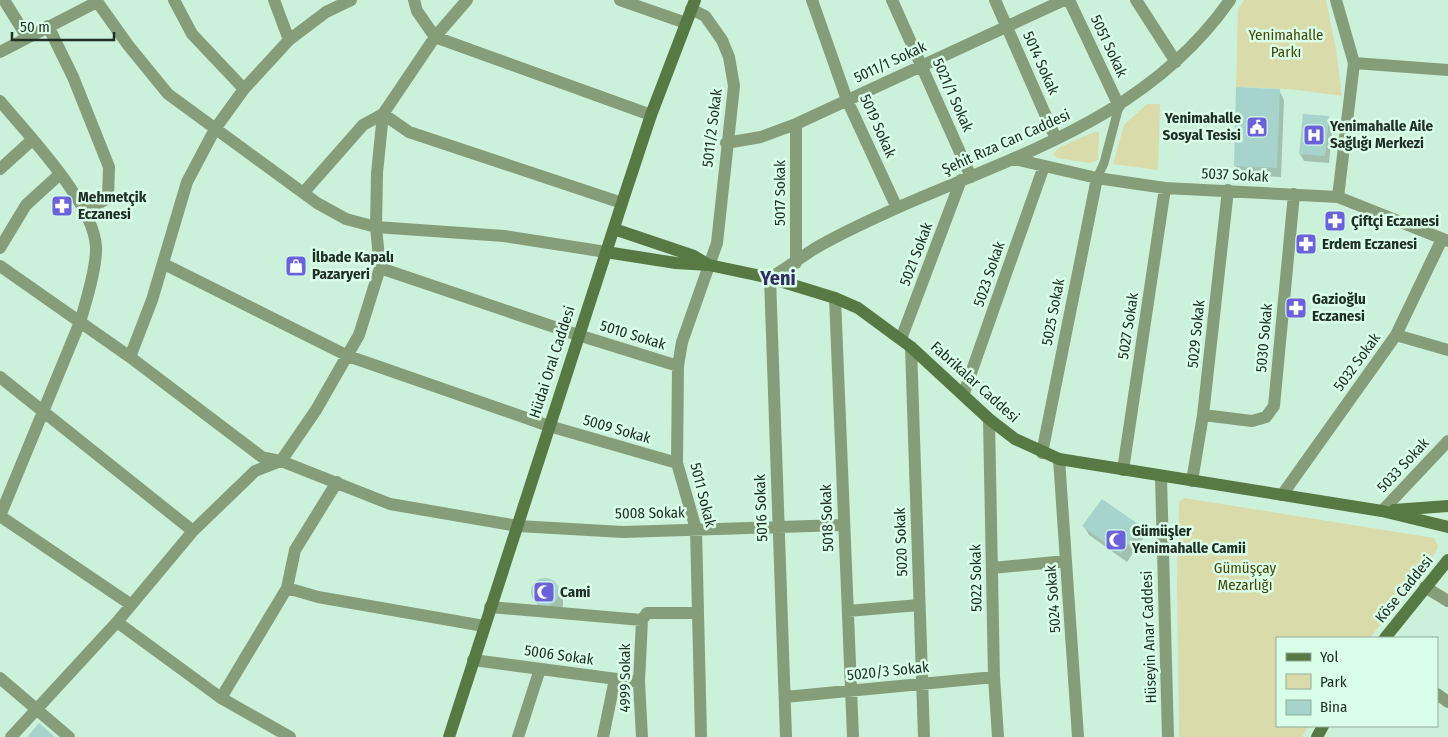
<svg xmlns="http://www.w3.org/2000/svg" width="1448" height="737" viewBox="0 0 1448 737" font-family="'Fira Sans Condensed',sans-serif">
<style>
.green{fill:#d9dbaa}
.shadow{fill:#0003}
.building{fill:#a6d3cc}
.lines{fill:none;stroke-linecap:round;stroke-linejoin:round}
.lane{stroke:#869d79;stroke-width:9}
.street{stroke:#869d79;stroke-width:12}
.secondary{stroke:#577943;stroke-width:12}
.labels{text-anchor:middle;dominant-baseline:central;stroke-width:5;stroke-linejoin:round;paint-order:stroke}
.park-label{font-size:15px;fill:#464606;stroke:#d9ffe8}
.street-label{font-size:15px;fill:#202e26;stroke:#d9ffe8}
.poi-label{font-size:15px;font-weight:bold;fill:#202e26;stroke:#d9ffe8;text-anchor:start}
.district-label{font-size:20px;font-weight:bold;fill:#302c67;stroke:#d9ffe8}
</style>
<rect width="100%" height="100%" fill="#ccf1db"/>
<path class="green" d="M 1244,0 L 1326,0 L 1336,49 L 1342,96 L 1289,89 L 1236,87 L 1238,10 Z
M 1147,104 L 1160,104 L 1158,170 L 1113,164 L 1124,125 Z
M 1094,132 L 1099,132 L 1099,136 L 1098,160 L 1089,163 L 1057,158 L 1053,154 L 1060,147 Z
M 1184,498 L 1434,538 L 1438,546 L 1436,552 L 1370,638 L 1277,638 L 1277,726 L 1309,726 L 1302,737 L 1179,737 L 1177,585 L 1179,502 Z"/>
<path class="shadow" d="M 1279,90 L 1284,100 L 1281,177 L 1241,175 L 1235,165 Z
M 1329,118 L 1333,124 L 1329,163 L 1304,161 L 1300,154 Z
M 1084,526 L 1140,527 L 1145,536 L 1127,562 L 1089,535 Z
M 542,580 L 551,581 L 563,600 L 563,606 L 557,613 L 542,612 L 532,595 L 534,586 Z"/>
<path class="building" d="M 1236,87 L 1280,89 L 1277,168 L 1234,166 Z
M 1303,114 L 1329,116 L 1325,156 L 1299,154 Z
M 1102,499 L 1141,526 L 1121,554 L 1082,526 Z
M531 592a14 14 0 1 1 28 0a14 14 0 1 1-28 0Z
M 39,723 L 55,737 L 27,737 Z"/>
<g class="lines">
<path class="lane" d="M 1097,178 L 1104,163 L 1119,106"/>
<path class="street" d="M 4,0 L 27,37
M 96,0 L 128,45 L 168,94 L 317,203 L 346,219 L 376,227 L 504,236 L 606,252
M 174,0 L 192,34 L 244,89
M 274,0 L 289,40
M 414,0 L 417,11 L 435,37 L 651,115
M 620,0 L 686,23
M 812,0 L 847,100 L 897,208
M 892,0 L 971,177
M 995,0 L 1056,139
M 1069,0 L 1119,106
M 1136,0 L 1176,62
M 1336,0 L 1354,63 L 1338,197
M 691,9 L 705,16 L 722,40 L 729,57 L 734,86 L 717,243 L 682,342 L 678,366 L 677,463 L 696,529 L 701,737
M 48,26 L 73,77 L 109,167 L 108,198 L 85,211
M 0,52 L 97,2
M 1354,63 L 1448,70
M 0,101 C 28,135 94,203 96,247 C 97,266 86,302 80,322 L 0,516
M 726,143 L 761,137 L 796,124 L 1064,0
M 1014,159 L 1097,178 L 1165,188 L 1338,197 L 1448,241
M 0,169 L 32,140
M 304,192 L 363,125 L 383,114 L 409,132 L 622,203
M 0,248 L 26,205 L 60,174
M 796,263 L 796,124
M 164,264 L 348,356 L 549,426 L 677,463
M 0,266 L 130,357 L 262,457 L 281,461 L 390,504 L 518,526 L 623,532 L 844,525
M 380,268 L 578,335 L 678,366
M 835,298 L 853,737
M 1396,335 L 1448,350
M 901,339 L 961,180
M 911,347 L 924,737
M 130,357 L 152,300 L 187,182 L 215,129 L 244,89 L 289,40 L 326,12 L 351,0
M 0,377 L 193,531
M 964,393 L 1044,166
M 1203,415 L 1252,421 L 1266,417 L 1274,406 L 1294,194
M 989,419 L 994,677 L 998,737
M 1042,453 L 1097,178
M 1059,459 L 1078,737
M 1123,470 L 1165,188
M 1161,477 L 1168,737
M 1192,481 L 1203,415 L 1228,190
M 1282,495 L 1396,335 L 1442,239
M 1382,511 L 1448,441
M 0,516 L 130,604
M 992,568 L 1066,561
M 1425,587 L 1448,601
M 287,588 L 318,597 L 484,626
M 490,607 L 642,620 L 647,613 L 698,613
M 848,611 L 919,605
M 642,620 L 639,682 L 642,737
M 117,622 L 221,698 L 290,737
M 473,660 L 639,682
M 0,678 L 69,737
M 1437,694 L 1448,702
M 785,697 L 994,677
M 221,698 L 287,588 L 295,550 L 337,482
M 11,737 L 117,622 L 193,531 L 255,471 L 281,461 L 316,410 L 359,335 L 380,268 L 376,227 L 377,173 L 383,114 L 435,37 L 467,0
M 518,737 L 540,669
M 603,737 L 615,679
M 786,737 L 770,278 C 785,269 799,259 814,249 C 841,233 870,220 899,207 C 1022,153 1149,116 1230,0"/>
<path class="secondary" d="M 614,229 L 694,256 L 707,264
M 606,252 L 676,263 L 709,265 L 770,278 L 835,298 L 858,308 L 911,347 L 989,419 L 1015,439 L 1059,459 L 1382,511 L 1448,527
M 1394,510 L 1448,506
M 1385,638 L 1448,560
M 449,737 L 622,203 L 651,115 L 695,0
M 1317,737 L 1323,726"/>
</g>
<defs>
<g id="civic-square" transform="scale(1.125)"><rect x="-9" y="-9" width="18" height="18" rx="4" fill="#6b62db" stroke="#d9ffe8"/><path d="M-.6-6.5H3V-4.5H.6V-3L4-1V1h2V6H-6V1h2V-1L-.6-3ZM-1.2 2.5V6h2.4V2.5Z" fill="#fff"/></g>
<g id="hospital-square" transform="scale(1.125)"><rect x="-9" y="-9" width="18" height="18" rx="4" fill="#6b62db" stroke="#d9ffe8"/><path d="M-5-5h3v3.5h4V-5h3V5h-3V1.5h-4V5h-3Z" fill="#fff"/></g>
<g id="pharmacy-square" transform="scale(1.125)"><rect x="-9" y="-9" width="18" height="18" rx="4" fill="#6b62db" stroke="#d9ffe8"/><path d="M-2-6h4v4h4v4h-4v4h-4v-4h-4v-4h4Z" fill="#fff"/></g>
<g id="shop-square" transform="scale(1.125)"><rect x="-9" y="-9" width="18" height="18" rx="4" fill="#6b62db" stroke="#d9ffe8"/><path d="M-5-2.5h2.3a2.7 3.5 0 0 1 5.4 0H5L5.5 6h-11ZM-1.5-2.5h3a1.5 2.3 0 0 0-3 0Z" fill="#fff"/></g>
<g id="mosque-square" transform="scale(1.125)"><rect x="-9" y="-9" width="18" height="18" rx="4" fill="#6b62db" stroke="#d9ffe8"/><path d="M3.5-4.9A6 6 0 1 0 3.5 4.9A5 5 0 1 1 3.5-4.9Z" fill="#fff"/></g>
</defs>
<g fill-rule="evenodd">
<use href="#civic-square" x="1257" y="127"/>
<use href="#hospital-square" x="1314" y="135"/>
<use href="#pharmacy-square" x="62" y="206"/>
<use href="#pharmacy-square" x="1335" y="221"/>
<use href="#pharmacy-square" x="1306" y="244"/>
<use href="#shop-square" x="296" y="266"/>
<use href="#pharmacy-square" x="1296" y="308"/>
<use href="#mosque-square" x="1116" y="540"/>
<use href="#mosque-square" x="544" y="592"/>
</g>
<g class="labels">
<g class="park-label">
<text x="1286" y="35">Yenimahalle<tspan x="1286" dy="17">Parkı</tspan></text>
<text x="1245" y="568">Gümüşçay<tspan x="1245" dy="17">Mezarlığı</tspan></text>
</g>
<g class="street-label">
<text transform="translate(1109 46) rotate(65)">5051 Sokak</text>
<text transform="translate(890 62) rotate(-25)">5011/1 Sokak</text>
<text transform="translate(1041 63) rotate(66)">5014 Sokak</text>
<text transform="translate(953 95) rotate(66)">5021/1 Sokak</text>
<text transform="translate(878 126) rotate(66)">5019 Sokak</text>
<text transform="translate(712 128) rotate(-83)">5011/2 Sokak</text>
<text transform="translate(1006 142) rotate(-24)">Şehit Rıza Can Caddesi</text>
<text transform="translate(1235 175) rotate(3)">5037 Sokak</text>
<text transform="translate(780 193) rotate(-90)">5017 Sokak</text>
<text transform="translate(916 254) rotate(-69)">5021 Sokak</text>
<text transform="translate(989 274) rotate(-71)">5023 Sokak</text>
<text transform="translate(1053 312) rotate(-79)">5025 Sokak</text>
<text transform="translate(1128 326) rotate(-81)">5027 Sokak</text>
<text transform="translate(1196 334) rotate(-84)">5029 Sokak</text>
<text transform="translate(633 335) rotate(17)">5010 Sokak</text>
<text transform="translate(1264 338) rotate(-85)">5030 Sokak</text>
<text transform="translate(552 362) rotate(-72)">Hüdai Oral Caddesi</text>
<text transform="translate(1357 362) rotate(-54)">5032 Sokak</text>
<text transform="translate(975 382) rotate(42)">Fabrikalar Caddesi</text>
<text transform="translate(617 429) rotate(16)">5009 Sokak</text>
<text transform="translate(1403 465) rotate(-47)">5033 Sokak</text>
<text transform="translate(703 495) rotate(76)">5011 Sokak</text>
<text transform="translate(761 508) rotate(-92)">5016 Sokak</text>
<text transform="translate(650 513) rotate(-1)">5008 Sokak</text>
<text transform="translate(827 518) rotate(-92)">5018 Sokak</text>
<text transform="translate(901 542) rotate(-92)">5020 Sokak</text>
<text transform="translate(976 578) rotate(-91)">5022 Sokak</text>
<text transform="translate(1404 589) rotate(-51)">Köse Caddesi</text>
<text transform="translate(1053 599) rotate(-94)">5024 Sokak</text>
<text transform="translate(1149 637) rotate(-92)">Hüseyin Anar Caddesi</text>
<text transform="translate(559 655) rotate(8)">5006 Sokak</text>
<text transform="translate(888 671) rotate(-6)">5020/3 Sokak</text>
<text transform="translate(625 678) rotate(-90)">4999 Sokak</text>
</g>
<g class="poi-label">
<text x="1241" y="118" text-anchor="end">Yenimahalle<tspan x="1241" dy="17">Sosyal Tesisi</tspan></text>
<text x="1330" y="126">Yenimahalle Aile<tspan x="1330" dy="17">Sağlığı Merkezi</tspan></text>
<text x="78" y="197">Mehmetçik<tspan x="78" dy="17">Eczanesi</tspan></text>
<text x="1351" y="221">Çiftçi Eczanesi</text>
<text x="1322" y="244">Erdem Eczanesi</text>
<text x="312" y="257">İlbade Kapalı<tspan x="312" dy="17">Pazaryeri</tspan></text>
<text x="1312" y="299">Gazioğlu<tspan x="1312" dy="17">Eczanesi</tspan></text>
<text x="1132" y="531">Gümüşler<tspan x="1132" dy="17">Yenimahalle Camii</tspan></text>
<text x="560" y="592">Cami</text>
</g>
<g class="district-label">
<text x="778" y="278">Yeni</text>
</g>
</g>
<rect x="1276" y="637" width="162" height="90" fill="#d9ffe8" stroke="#8fab9a"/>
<rect x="1286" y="653" width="25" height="8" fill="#577943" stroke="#8fab9a"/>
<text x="1320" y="662" font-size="15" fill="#202e26">Yol</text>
<rect x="1286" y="674" width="25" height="15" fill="#d9dbaa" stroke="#8fab9a"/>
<text x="1320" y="687" font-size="15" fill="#202e26">Park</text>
<rect x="1286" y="700" width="25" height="15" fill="#a6d3cc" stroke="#8fab9a"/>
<text x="1320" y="712" font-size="15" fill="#202e26">Bina</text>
<path d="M12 32v8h102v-8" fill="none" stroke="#202e26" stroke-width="2.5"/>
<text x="20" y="32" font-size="15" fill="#202e26" stroke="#d9ffe8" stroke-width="4" paint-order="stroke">50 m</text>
</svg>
